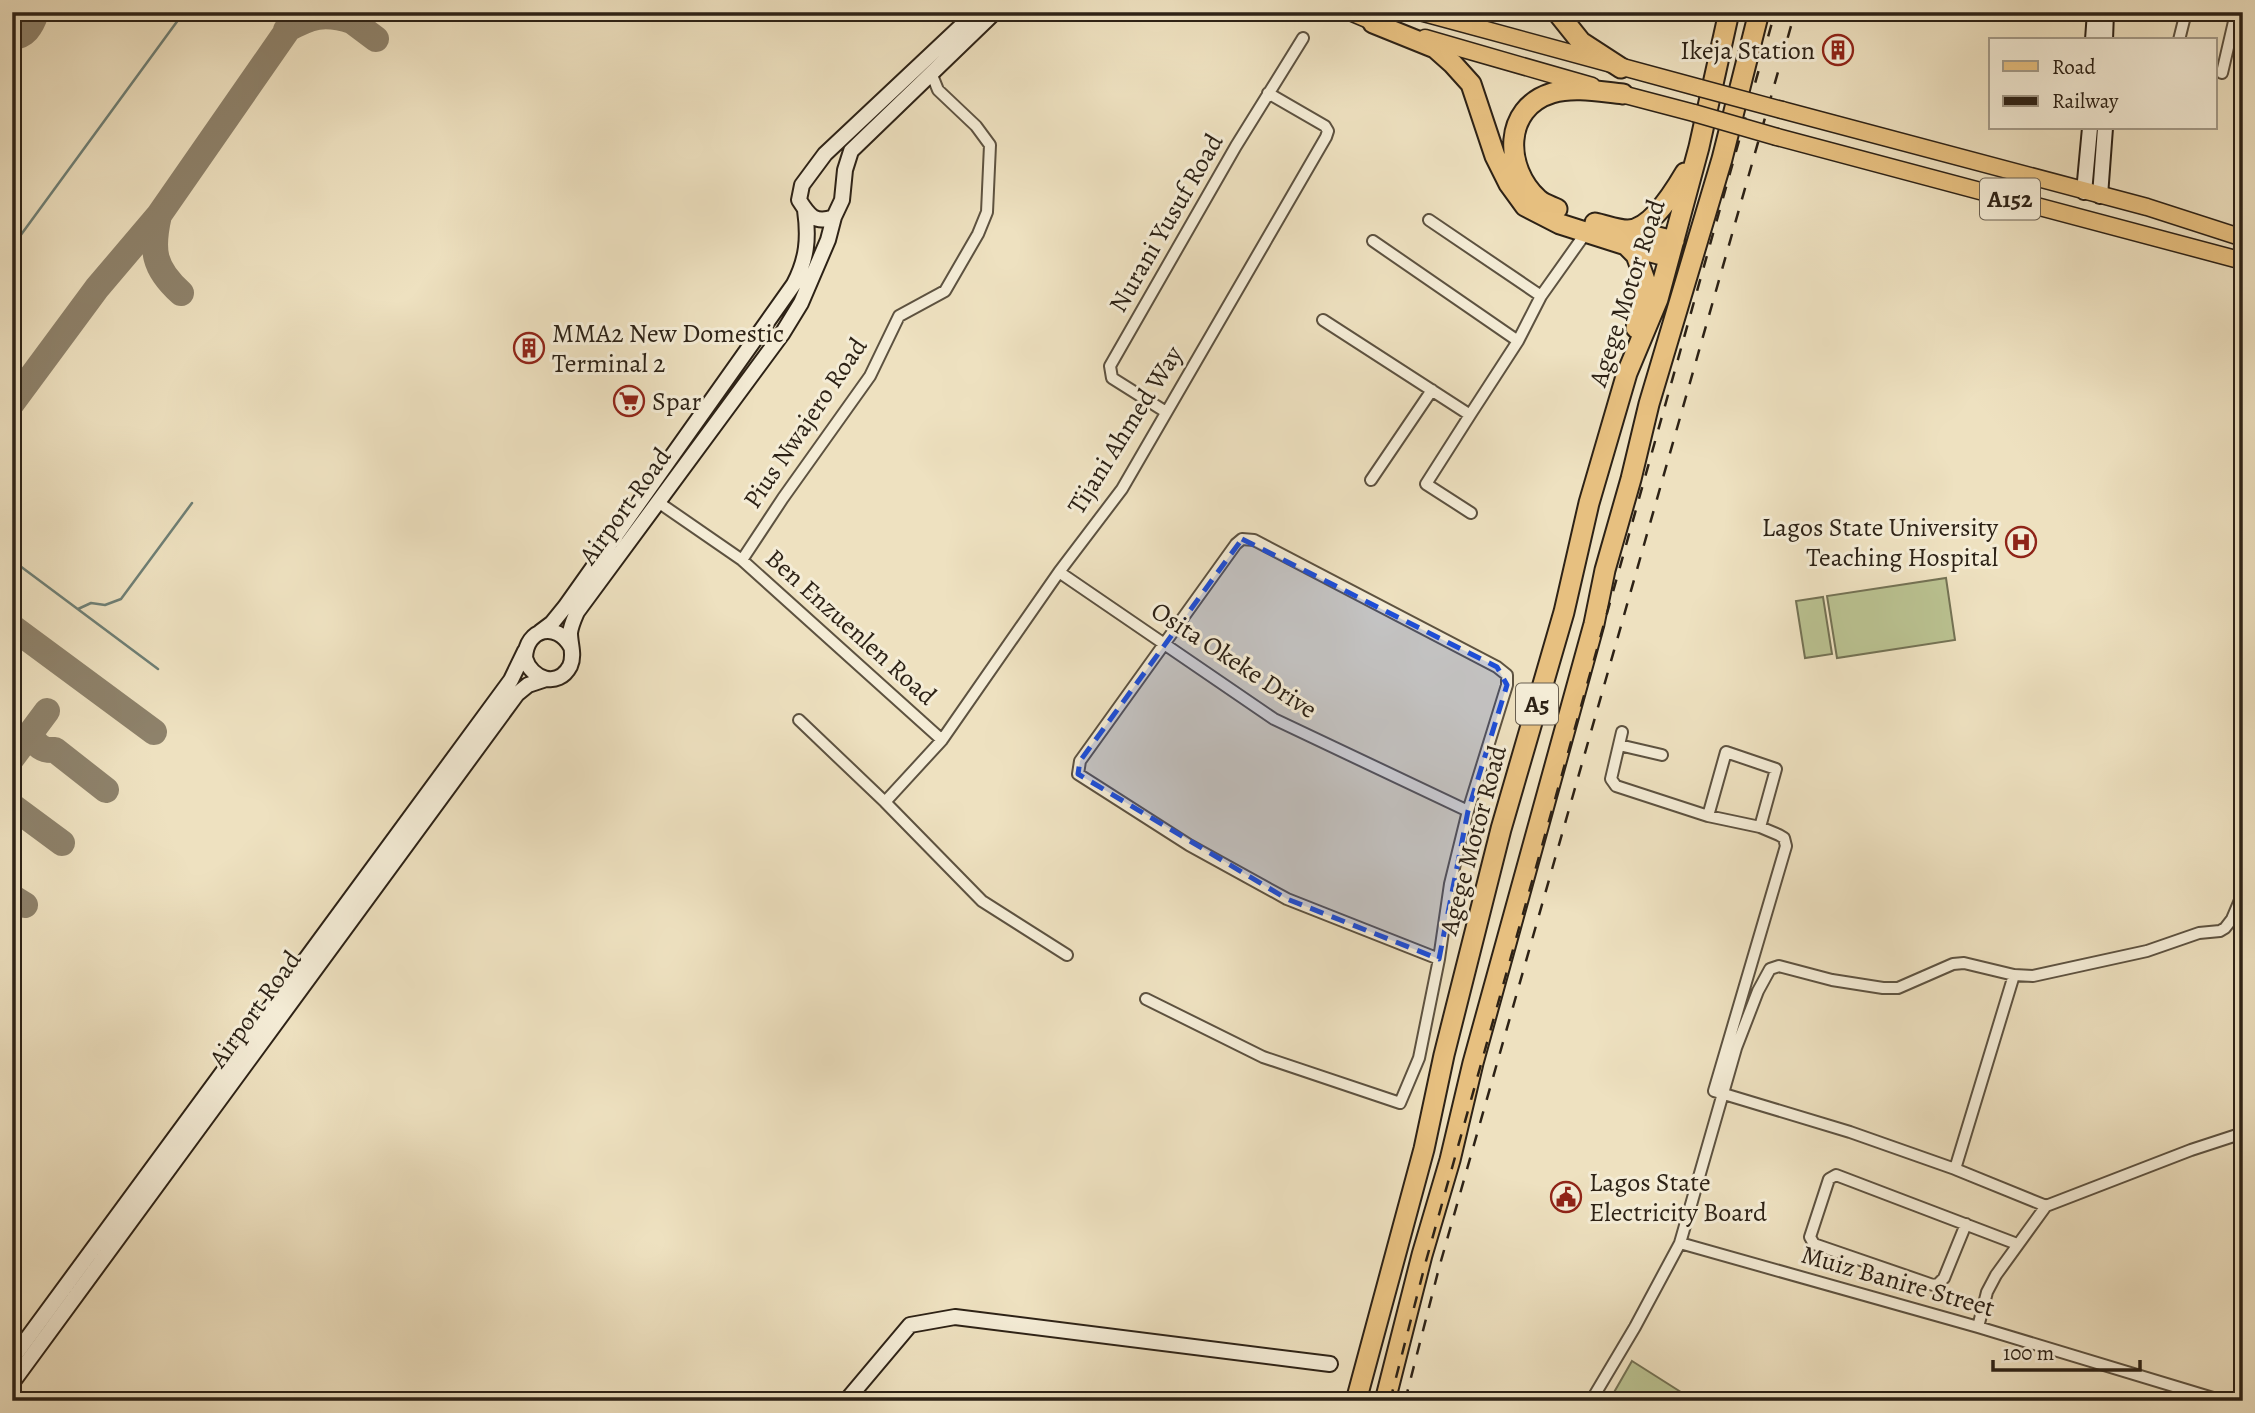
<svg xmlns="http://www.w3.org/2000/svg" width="2255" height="1413" viewBox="0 0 2255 1413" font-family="Alegreya,serif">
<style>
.grass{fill:#bac291;stroke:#747254;stroke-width:2}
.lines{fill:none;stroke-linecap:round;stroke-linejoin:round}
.stream{stroke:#6e7f75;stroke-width:2.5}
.taxiway{stroke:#8e826b;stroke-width:26}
.runway{stroke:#8e826b;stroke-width:66}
.street-casing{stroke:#5d5240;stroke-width:14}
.secondary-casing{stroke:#2d2216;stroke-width:18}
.primary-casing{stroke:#2d2216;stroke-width:19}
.highway-casing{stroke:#2d2216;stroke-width:23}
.street{stroke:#f4ecd6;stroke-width:10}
.secondary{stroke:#f4ecd6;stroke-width:14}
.primary{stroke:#e7c080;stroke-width:16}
.highway{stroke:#e7c080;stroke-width:19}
.rail{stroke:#2d2216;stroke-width:2.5;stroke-dasharray:12 12;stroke-linecap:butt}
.primary-bridge-casing{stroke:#2d2216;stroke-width:19;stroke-linecap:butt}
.primary-bridge{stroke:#e7c080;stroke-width:16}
.marked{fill:#1d4ed8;fill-opacity:0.2;stroke:#1d4ed8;stroke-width:5;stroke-dasharray:14 9;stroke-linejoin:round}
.labels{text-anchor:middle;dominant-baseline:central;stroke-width:6;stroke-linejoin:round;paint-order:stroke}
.shield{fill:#f4ecd6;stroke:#695f50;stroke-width:2}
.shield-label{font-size:24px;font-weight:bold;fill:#2d2216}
.poi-label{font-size:26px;fill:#2d2216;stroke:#f4ecd6;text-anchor:start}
.street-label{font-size:26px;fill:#2d2216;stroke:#f4ecd6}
</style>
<rect width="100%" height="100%" fill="#eee1c0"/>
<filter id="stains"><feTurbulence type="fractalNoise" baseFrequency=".00286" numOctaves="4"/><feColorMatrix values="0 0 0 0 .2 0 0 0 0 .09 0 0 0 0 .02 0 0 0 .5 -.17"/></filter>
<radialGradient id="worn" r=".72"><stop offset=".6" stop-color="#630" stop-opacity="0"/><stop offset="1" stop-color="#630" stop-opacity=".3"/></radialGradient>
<path class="grass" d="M 1946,578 L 1955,640 L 1837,658 L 1827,596 Z
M 1823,597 L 1832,654 L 1805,658 L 1796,601 Z
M 1632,1361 L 1695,1401 L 1609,1401 Z"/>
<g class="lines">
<path class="stream" d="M 12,247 L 184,12
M 16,563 L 158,669
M 78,609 L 91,603 L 105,605 L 121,599 L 192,503"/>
<path class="taxiway" d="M 347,12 L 352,21 L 376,39
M 286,30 C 311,16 324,12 352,21
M 159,215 C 151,250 153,268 181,293
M 12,403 L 97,288 L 159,215 L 300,12
M 12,627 L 154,732
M 30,734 C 37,746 42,751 55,750 L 106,790
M 12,758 L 47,711
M 12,806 L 62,843
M 12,897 L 25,905"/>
<path class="runway" d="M 12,17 L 15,12"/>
<g class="street-casing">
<path id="street" d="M 2221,12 L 2238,12
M 2179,40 L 2186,12
M 2222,73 L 2236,13
M 1429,220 L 1541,296
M 1373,241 L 1518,341
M 1323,320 L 1470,415 L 1518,341 L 1541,296 L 1585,234
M 1166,412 L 1112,378 L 1110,366 L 1236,146 L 1303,38
M 1470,415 L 1426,484 L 1471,513
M 1371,480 L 1432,390
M 658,502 L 742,560 L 942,740
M 742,560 L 783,498 L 870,376 L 899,316 L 945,291 L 978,234 L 987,212 L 990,145 L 976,126 L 938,90 L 932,75
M 1059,572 L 1274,719 L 1468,811
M 799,720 L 885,802 L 982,901 L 1067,955
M 1622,732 L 1611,779 L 1616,786 L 1708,816 L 1760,827 L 1779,835 L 1784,838 L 1786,846 L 1714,1091 L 1850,1132 L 1955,1169 L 2046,1206
M 1619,745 L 1662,755
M 885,802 L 942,740 L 1059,572 L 1122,489 L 1326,137 L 1328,131 L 1325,126 L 1268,93
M 1708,816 L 1726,752 L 1776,769 L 1760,827
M 1146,999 L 1263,1057 L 1400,1103 L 1419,1058 L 1439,959 L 1450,884 L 1468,811 L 1507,685 L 1507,675 L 1497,667 L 1254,540 L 1242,539 L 1236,544 L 1080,761 L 1078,774 L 1189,845 L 1287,899 L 1439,959
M 1955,1169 L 2014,975 L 2033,976 L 2147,951 L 2199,933 L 2220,931 L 2225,928 L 2232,919 L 2243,893
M 1966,1224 L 1944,1278 L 1938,1284 L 1933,1285 L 1814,1244 L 1810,1237 L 1829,1179 L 1836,1175 L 2017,1244
M 1680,1243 L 1978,1327 L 2223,1401
M 1978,1327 L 1987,1292 L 1996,1275 L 2046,1206 L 2191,1150 L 2243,1133
M 1591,1401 L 1635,1327 L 1680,1243 L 1736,1048 L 1758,991 L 1770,969 L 1779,966 L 1832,980 L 1883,988 L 1898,988 L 1953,964 L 1964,963 L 2014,975"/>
</g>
<g class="secondary-casing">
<path id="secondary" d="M 2093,40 L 2095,12
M 2105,40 L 2106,12
M 2084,192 L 2090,128
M 2100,196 L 2105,128
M 834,217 C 815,224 809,216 799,200 L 802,185 L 825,154 L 976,12
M 540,632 L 552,623 L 565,607 L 794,284 C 807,259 809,238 805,210
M 571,647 C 557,621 526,628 525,658 C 531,679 558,689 570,666 C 575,655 570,644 570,633 C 571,625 574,619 577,612 L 782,334 L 801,303 L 828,240 L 834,217 L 842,200 L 845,170 L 851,151 L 995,12
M 12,1359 L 511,680 L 525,651
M 12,1383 L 517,694 L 528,685 L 546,679
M 846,1401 L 910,1325 L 955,1317 L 1330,1364"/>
</g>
<g class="primary-casing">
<path id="primary" d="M 1350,12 L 1383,26
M 1420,12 L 1700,88
M 1425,38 L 1592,86
M 1614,92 L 1694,113
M 1782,110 L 2147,207 L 2243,238
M 1777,137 L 2243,261"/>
</g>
<g class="highway-casing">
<path id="highway" d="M 1557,12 L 1581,42 L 1621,68
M 1373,23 L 1435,48 L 1453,64 L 1471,84 L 1495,156 L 1509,184 L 1525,206 L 1560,224 L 1626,245 L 1636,255 L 1646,283 L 1636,328
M 1557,209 C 1551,206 1543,204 1538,199 C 1504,168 1503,108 1552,93 C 1574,86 1602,92 1623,94
M 1595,223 C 1605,225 1618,230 1628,230 C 1652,229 1675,190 1685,173
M 1629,230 L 1674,241
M 1626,245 L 1669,257
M 1356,1401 L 1424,1149 L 1444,1055 L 1501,829 L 1564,612 L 1589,503 L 1627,373 L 1658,299 L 1699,147 L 1729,12
M 1385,1401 L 1422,1255 L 1450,1160 L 1473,1063 L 1594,624 L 1605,570 L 1631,479 L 1649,404 L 1722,159 L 1759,12"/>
</g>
<use href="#street" class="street"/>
<use href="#secondary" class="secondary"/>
<use href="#primary" class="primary"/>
<use href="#highway" class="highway"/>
<path class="rail" d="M 1390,1401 L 1426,1261 L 1775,12
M 1405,1401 L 1439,1268 L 1795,12"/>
<g class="primary-bridge-casing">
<path id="primary-bridge" d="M 1700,88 L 1782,110
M 1694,113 L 1777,137"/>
</g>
<use href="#primary-bridge" class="primary-bridge"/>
</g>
<path class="marked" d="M 1242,539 L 1497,667 L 1507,685 L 1468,811 L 1439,959 L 1287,899 L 1078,774 L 1080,761 Z"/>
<defs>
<g id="building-ring" transform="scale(1.575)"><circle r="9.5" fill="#f4ecd6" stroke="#8f2418" stroke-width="1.5"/><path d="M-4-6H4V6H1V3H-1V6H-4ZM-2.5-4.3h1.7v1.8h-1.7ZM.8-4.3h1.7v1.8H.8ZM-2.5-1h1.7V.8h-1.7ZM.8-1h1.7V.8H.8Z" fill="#8f2418"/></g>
<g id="supermarket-ring" transform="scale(1.575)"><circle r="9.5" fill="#f4ecd6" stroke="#8f2418" stroke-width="1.5"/><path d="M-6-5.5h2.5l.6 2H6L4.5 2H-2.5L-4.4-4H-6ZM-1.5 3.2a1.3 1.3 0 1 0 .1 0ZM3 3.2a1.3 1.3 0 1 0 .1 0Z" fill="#8f2418"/></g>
<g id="hospital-ring" transform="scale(1.575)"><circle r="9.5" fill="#f4ecd6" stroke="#8f2418" stroke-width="1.5"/><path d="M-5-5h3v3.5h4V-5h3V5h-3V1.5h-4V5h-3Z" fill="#8f2418"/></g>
<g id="civic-ring" transform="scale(1.575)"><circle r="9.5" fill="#f4ecd6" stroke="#8f2418" stroke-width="1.5"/><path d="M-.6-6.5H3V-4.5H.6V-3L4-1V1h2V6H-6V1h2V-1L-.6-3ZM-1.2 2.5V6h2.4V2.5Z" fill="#8f2418"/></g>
</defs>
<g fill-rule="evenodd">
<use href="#building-ring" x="1838" y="50"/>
<use href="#building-ring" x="529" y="348"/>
<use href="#supermarket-ring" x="629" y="401"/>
<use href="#hospital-ring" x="2021" y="542"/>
<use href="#civic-ring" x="1566" y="1197"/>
</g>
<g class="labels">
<g class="shield">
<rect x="1980" y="178.5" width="60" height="41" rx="5"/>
<rect x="1516" y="683.5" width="42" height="41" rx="5"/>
</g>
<g class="shield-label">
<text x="2010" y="199">A152</text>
<text x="1537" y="704">A5</text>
</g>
<g class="poi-label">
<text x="1815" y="50" text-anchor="end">Ikeja Station</text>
<text x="552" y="333">MMA2 New Domestic<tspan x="552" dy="30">Terminal 2</tspan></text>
<text x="652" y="401">Spar</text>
<text x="1998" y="527" text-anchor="end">Lagos State University<tspan x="1998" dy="30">Teaching Hospital</tspan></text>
<text x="1589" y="1182">Lagos State<tspan x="1589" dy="30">Electricity Board</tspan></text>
</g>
<g class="street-label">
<text transform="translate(1166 223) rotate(-60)">Nurani Yusuf Road</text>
<text transform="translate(1627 293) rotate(-72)">Agege Motor Road</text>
<text transform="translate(805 423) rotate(-56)">Pius Nwajero Road</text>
<text transform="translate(1125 430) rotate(-58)">Tijani Ahmed Way</text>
<text transform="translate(625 506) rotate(-54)">Airport Road</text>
<text transform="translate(851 627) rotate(42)">Ben Enzuenlen Road</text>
<text transform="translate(1234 660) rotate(33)">Osita Okeke Drive</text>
<text transform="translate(1473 840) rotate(-75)">Agege Motor Road</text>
<text transform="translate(255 1009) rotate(-54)">Airport Road</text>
<text transform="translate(1898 1281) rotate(16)">Muiz Banire Street</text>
</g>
</g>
<rect width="2255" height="1413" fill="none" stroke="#eee1c0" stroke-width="42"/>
<rect x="14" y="14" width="2227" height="1385" fill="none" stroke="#2d2216" stroke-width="3.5"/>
<rect x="21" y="21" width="2213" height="1371" fill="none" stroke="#2d2216" stroke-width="2"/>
<rect x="1989" y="38" width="228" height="91" fill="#f4ecd6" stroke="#a49b89" stroke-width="2"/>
<rect x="2003" y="61" width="35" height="10" fill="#e7c080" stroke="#a49b89" stroke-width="2"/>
<text x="2052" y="74" font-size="21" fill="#2d2216">Road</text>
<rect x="2003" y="96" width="35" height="10" fill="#2d2216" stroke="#a49b89" stroke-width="2"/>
<text x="2052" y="108" font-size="21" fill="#2d2216">Railway</text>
<path d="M1993 1360v10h147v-10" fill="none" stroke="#2d2216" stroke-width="3.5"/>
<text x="2003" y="1360" font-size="21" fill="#2d2216" stroke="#f4ecd6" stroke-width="5" paint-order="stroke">100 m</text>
<rect width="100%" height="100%" filter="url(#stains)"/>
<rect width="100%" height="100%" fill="url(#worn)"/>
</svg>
